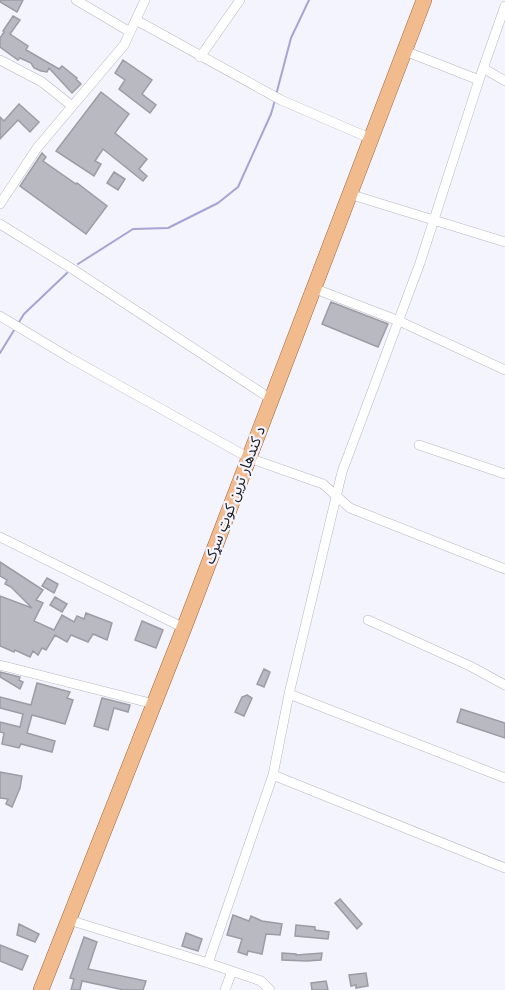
<svg xmlns="http://www.w3.org/2000/svg" width="505" height="990" viewBox="0 0 505 990" font-family="'Libre Baskerville','Noto Sans Arabic',serif">
<style>
.lines{fill:none;stroke-linecap:round;stroke-linejoin:round}
.stream{stroke:#a6a4d4;stroke-width:2}
.building{fill:#b9b9c2;stroke:#9c9ca4;stroke-width:1.5}
.street-casing{stroke:#b7b7c0;stroke-width:10}
.primary-casing{stroke:#a26536;stroke-width:16}
.street{stroke:#fff;stroke-width:9}
.primary{stroke:#f2bb8e;stroke-width:15}
.labels{text-anchor:middle;dominant-baseline:central;stroke-width:4.5;stroke-linejoin:round;paint-order:stroke}
.street-label{font-size:15px;fill:#1b1b1e;stroke:#f4f4fe}
</style>
<rect width="100%" height="100%" fill="#f4f4fe"/>
<g class="lines">
<path class="stream" d="M 276,95 L 291,38 L 309,0
M 78,264 L 133,229 L 168,228 L 218,203 L 238,187 L 271,114 L 275,100
M 19,322 L 24,314 L 67,273
M 0,353 L 16,327"/>
</g>
<path class="building" d="M 0,0 L 23,0 L 17,12 L 0,2 Z
M 13,16 L 20,20 L 10,34 L 28,46 L 26,50 L 28,51 L 59,69 L 62,66 L 77,78 L 76,79 L 81,84 L 72,93 L 49,68 L 47,72 L 41,71 L 34,68 L 31,63 L 20,58 L 18,60 L 0,47 L 0,38 L 4,32 L 3,31 Z
M 123,60 L 152,80 L 142,94 L 156,105 L 150,113 L 119,89 L 125,80 L 115,73 Z
M 101,92 L 129,114 L 115,133 L 147,159 L 139,169 L 147,176 L 143,181 L 103,149 L 95,161 L 101,164 L 94,176 L 56,151 Z
M 19,104 L 39,122 L 30,132 L 18,120 L 0,139 L 0,117 L 4,121 Z
M 42,153 L 46,157 L 43,161 L 76,184 L 77,183 L 107,206 L 86,234 L 20,186 Z
M 114,172 L 125,179 L 118,190 L 107,183 Z
M 331,302 L 388,324 L 378,347 L 322,324 Z
M 0,562 L 43,590 L 36,600 L 43,603 L 34,621 L 54,630 L 62,615 L 74,622 L 77,616 L 84,619 L 86,613 L 112,623 L 107,640 L 93,634 L 88,642 L 71,635 L 67,642 L 55,635 L 46,650 L 42,648 L 38,655 L 33,651 L 30,657 L 15,650 L 14,652 L 0,646 L 0,596 L 32,608 L 11,587 L 5,584 L 7,580 L 0,576 Z
M 47,578 L 58,584 L 54,593 L 42,586 Z
M 55,597 L 67,604 L 62,612 L 50,605 Z
M 142,621 L 163,630 L 156,648 L 135,640 Z
M 264,669 L 270,672 L 264,687 L 257,684 Z
M 0,672 L 20,677 L 19,680 L 23,682 L 20,689 L 0,677 Z
M 37,683 L 70,692 L 67,698 L 73,700 L 65,724 L 32,715 L 27,733 L 55,741 L 52,752 L 21,744 L 19,748 L 2,744 L 4,733 L 0,732 L 0,722 L 20,727 L 23,714 L 0,708 L 0,697 L 31,705 Z
M 247,695 L 252,698 L 244,716 L 235,712 L 242,697 Z
M 102,698 L 130,705 L 128,712 L 114,708 L 108,730 L 94,726 Z
M 461,709 L 505,723 L 505,738 L 457,722 Z
M 0,772 L 22,776 L 20,788 L 12,807 L 6,804 L 8,799 L 0,798 Z
M 340,899 L 362,924 L 357,929 L 335,903 Z
M 233,915 L 249,921 L 251,916 L 262,921 L 282,924 L 280,935 L 266,934 L 262,954 L 248,951 L 247,955 L 238,952 L 242,939 L 227,935 Z
M 19,924 L 39,934 L 35,942 L 17,935 Z
M 296,925 L 315,927 L 315,930 L 329,932 L 328,939 L 295,936 Z
M 186,933 L 202,939 L 198,951 L 182,946 Z
M 84,937 L 97,942 L 88,969 L 146,981 L 143,990 L 124,990 L 82,981 L 80,990 L 71,990 L 74,979 L 70,978 Z
M 0,945 L 28,956 L 22,970 L 0,961 Z
M 282,953 L 296,954 L 296,955 L 322,953 L 321,960 L 307,961 L 282,960 Z
M 366,973 L 368,986 L 356,988 L 356,985 L 351,986 L 349,975 Z
M 326,981 L 328,990 L 312,990 L 311,983 Z"/>
<g class="lines">
<g class="street-casing">
<path id="street" d="M 76,0 L 130,32
M 136,20 L 281,100 L 372,139
M 405,51 L 479,80
M 200,57 L 240,0
M 0,60 L 42,82 L 72,106
M 483,68 L 505,81
M 349,194 L 505,242
M 0,204 L 37,148 L 124,45 L 145,0
M 0,224 L 74,270 L 271,399
M 313,288 L 399,321 L 505,370
M 0,316 L 70,358 L 249,458 L 323,484 L 350,508 L 505,569
M 419,445 L 505,474
M 0,537 L 184,628
M 368,620 L 470,666 L 505,685
M 0,665 L 154,704
M 289,694 L 505,778
M 273,775 L 505,868
M 69,920 L 208,963 L 261,981 L 270,990
M 208,963 L 273,775 L 289,694 L 342,472 L 420,263 L 479,80 L 505,6
M 225,990 L 232,971"/>
</g>
<g class="primary-casing">
<path id="primary" d="M 41,990 L 184,628 L 424,0"/>
</g>
<use href="#street" class="street"/>
<use href="#primary" class="primary"/>
</g>
<g class="labels">
<g class="street-label">
<text transform="translate(234 495) rotate(-69)">د کندهار ترين کوټ سړک</text>
</g>
</g>
</svg>
